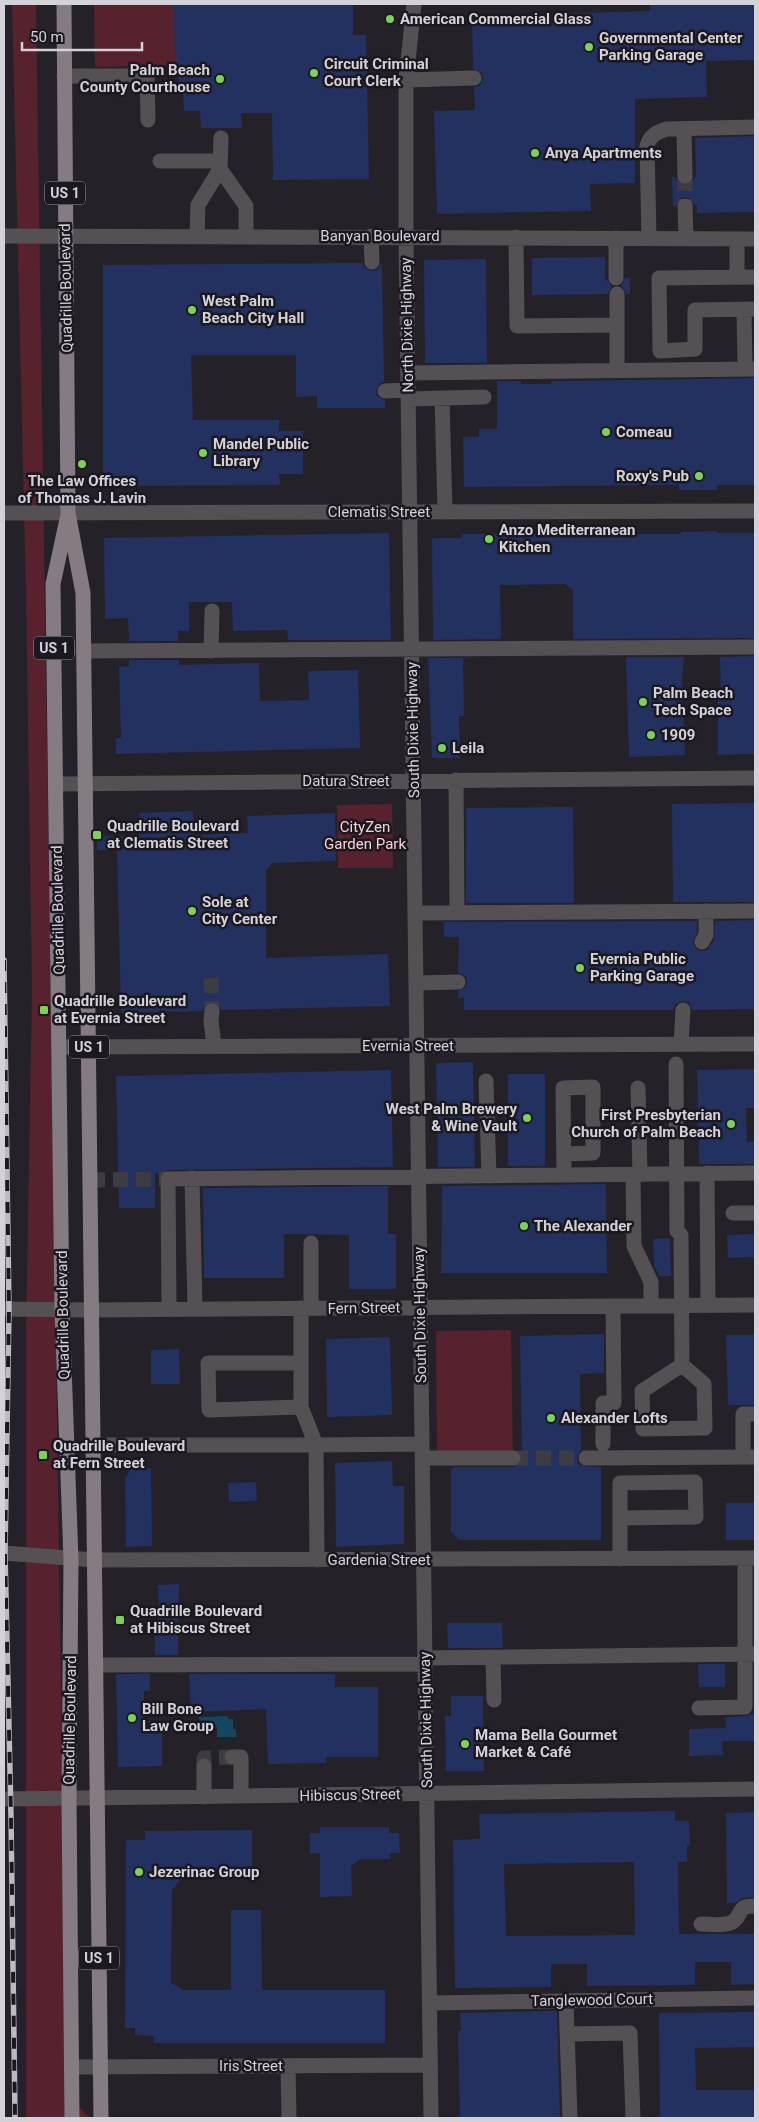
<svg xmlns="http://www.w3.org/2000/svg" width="759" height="2122" viewBox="0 0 759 2122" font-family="Roboto,sans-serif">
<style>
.green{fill:#57212e}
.water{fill:#15465f}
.building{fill:#22315f;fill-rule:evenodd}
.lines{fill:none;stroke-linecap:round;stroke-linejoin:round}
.minor-tunnel{stroke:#3e3c43;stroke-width:15;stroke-dasharray:15 8;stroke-linecap:butt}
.minor{stroke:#545053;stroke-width:15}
.major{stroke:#847c82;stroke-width:15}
.rail-casing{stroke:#bdbbc1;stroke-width:5.5}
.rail{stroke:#1b1820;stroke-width:4;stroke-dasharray:11;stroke-linecap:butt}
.poi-dot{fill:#7dd154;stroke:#1b1820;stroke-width:2}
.labels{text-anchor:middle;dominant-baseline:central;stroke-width:5;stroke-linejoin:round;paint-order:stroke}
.shield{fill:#1b1820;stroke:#9c9aa1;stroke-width:1}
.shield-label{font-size:14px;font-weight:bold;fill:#d4d2d8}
.poi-label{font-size:15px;font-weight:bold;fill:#d4d2d8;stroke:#1b1820;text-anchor:start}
.street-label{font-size:15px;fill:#d4d2d8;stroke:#1b1820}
.park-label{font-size:15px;fill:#f8d1d7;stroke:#1b1820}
</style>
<rect width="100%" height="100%" fill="#242129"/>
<path class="green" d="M 12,4 L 36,4 L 67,2095 L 90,2118 L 26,2118 L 26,1338 L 32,989 L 26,595 Z
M 94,4 L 174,4 L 175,58 L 178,58 L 178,65 L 95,67 Z
M 392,804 L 393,868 L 338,868 L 337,805 Z
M 511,1330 L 513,1458 L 437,1458 L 436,1331 Z"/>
<path class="water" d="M 228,1716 L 228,1719 L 233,1719 L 233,1729 L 236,1729 L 236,1737 L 217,1737 L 217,1727 L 199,1728 L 199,1717 Z"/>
<path class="building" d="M 174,4 L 353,4 L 353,35 L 366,35 L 369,179 L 273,180 L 272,113 L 241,113 L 242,128 L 201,128 L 200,111 L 184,111 L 183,94 L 179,94 L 178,58 L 175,58 Z
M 650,4 L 755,4 L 755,60 L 706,61 L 707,97 L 635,99 L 635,183 L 590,184 L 591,211 L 437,214 L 434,111 L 475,110 L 474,87 L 479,86 L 483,78 L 482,73 L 473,69 L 472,16 L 650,11 Z
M 755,136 L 755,212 L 697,213 L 697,205 L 694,205 L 690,198 L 685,197 L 680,198 L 676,206 L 673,207 L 672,177 L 676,177 L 677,181 L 685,185 L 690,184 L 696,176 L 695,138 Z
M 605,257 L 605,278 L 612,286 L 608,294 L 532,295 L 532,258 Z
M 486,259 L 487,363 L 425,363 L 424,260 Z
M 382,262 L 384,382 L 380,383 L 376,391 L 377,396 L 385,400 L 385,408 L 317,408 L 317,396 L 296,397 L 296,355 L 191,355 L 193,420 L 279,420 L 279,431 L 303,431 L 303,474 L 279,474 L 280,485 L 103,486 L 103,265 L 363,263 L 364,267 L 372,271 L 377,270 Z
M 625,278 L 630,278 L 630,294 L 626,294 L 621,286 Z
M 755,378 L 755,485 L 717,485 L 717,490 L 679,490 L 679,485 L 464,487 L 463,437 L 479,437 L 479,429 L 497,429 L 497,381 L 521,381 L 521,384 L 551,384 L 551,381 Z
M 717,531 L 717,533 L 755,533 L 755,638 L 573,639 L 573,590 L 565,584 L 500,585 L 501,639 L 433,640 L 432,538 L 462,538 L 462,534 L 681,534 L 681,532 Z
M 389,533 L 391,640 L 288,640 L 287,630 L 233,631 L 232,602 L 189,602 L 189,631 L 178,631 L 178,641 L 129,641 L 128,618 L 105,619 L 104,538 Z
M 755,656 L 755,754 L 718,755 L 718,700 L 721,700 L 720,657 Z
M 626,657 L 684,657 L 682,679 L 685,755 L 629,757 Z
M 428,658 L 463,658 L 464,716 L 459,716 L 460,758 L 432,758 Z
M 129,660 L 179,660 L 179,665 L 259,663 L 260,701 L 309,700 L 308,671 L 358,670 L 360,748 L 116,754 L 116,738 L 121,738 L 119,667 L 129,666 Z
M 755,803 L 755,902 L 673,902 L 672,804 Z
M 573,807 L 574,903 L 466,903 L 466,808 Z
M 193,811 L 194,835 L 248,833 L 247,816 L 335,813 L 336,861 L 273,863 L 266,870 L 266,958 L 388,954 L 390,1006 L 221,1010 L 218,1004 L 212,1002 L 205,1005 L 203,1011 L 121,1013 L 117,850 L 97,850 L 97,837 L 139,835 L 139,813 Z
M 755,920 L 755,1009 L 692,1010 L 689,1002 L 683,1001 L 675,1004 L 674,1010 L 464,1010 L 464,998 L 458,998 L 458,991 L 466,987 L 467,981 L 466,977 L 458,973 L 459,937 L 444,937 L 444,922 L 697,921 L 697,933 L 693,943 L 697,950 L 703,951 L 707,950 L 714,940 L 715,921 Z
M 473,1062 L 475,1167 L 438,1167 L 436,1063 Z
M 755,1069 L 755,1108 L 746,1108 L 747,1142 L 755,1142 L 755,1164 L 699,1164 L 697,1070 Z
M 391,1070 L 393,1167 L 168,1170 L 161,1173 L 155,1174 L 155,1208 L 119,1208 L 116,1076 Z
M 508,1074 L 545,1074 L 545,1166 L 508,1166 Z
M 606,1184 L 607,1273 L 441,1273 L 442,1186 Z
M 388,1186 L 388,1234 L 396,1234 L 396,1289 L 349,1289 L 349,1235 L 284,1234 L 284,1278 L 204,1278 L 203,1188 Z
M 755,1234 L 755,1257 L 728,1258 L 727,1235 Z
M 670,1238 L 671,1276 L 659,1276 L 654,1265 L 653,1239 Z
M 604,1334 L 604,1373 L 580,1374 L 581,1450 L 577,1458 L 578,1463 L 582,1466 L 601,1467 L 601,1540 L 460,1540 L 451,1532 L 451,1469 L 454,1467 L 513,1467 L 522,1462 L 520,1336 Z
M 726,1335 L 755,1335 L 755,1405 L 728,1405 Z
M 390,1337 L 392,1415 L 327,1417 L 326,1339 Z
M 179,1349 L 180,1384 L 151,1384 L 151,1350 Z
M 392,1461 L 393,1486 L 404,1486 L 404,1544 L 336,1547 L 335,1463 Z
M 151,1468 L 152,1546 L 126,1547 L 125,1481 L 130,1469 Z
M 256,1482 L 257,1501 L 229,1502 L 228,1483 Z
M 726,1503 L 755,1503 L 755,1540 L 726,1540 Z
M 179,1584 L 178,1655 L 155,1655 L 155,1634 L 160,1634 L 158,1585 Z
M 447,1623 L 502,1623 L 503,1648 L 448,1648 Z
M 698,1664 L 725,1664 L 725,1687 L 699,1687 Z
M 116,1674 L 150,1674 L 150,1691 L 144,1691 L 144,1721 L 153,1721 L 153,1730 L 162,1730 L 162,1766 L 118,1767 Z
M 189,1674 L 335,1674 L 335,1687 L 378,1687 L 378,1757 L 326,1757 L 326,1763 L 268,1764 L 266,1709 L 191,1712 Z
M 451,1696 L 483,1696 L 484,1771 L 446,1771 L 445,1716 L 451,1716 Z
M 751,1714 L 755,1714 L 755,1741 L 722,1741 L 723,1755 L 689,1756 L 689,1729 L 726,1728 L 725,1717 L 745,1716 Z
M 675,1811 L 675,1821 L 689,1821 L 690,1845 L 687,1845 L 687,1862 L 678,1862 L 679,1934 L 755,1934 L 755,1984 L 731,1985 L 731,1962 L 695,1962 L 695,1985 L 587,1986 L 587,1964 L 551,1964 L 551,1987 L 455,1988 L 453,1840 L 480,1839 L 479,1814 ZM 634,1862 L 635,1935 L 506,1936 L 504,1864 Z
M 755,1812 L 755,1897 L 743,1898 L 735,1903 L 727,1903 L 726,1813 Z
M 320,1827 L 389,1827 L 389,1833 L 399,1833 L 400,1853 L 390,1853 L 390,1859 L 361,1859 L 351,1866 L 352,1896 L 320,1897 L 320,1853 L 310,1854 L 310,1833 L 320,1833 Z
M 252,1830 L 252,1876 L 185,1874 L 172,1890 L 171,1983 L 183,1990 L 231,1990 L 231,1910 L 261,1910 L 262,1990 L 385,1990 L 385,2043 L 154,2043 L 154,2036 L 135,2035 L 135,2028 L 125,2028 L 126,1840 L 145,1840 L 145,1831 Z
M 545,2011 L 557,2011 L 560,2118 L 460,2118 L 458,2031 L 461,2031 L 460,2013 Z
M 755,2012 L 755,2047 L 695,2048 L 696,2090 L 755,2090 L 755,2118 L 660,2118 L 659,2013 Z"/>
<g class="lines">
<path class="minor-tunnel" d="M 685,176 L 685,206
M 211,978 L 212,1011
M 90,1180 L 168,1179
M 513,1458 L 586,1458
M 204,1766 L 204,1758 L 232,1757"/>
<path class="minor" d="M 414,4 L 406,80 L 406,237 L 431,2118
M 64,76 L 147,76 L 148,120
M 406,80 L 474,78
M 684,129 L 685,176
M 221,138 L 220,169 L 246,206 L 246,236
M 160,161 L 220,161
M 685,206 L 686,238
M 4,236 L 755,239
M 197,236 L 198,205 L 220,169
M 371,236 L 372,262
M 516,237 L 517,326 L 617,325
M 616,238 L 616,278
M 649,238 L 647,146 C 650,135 657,132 667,129 L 755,127
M 737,277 L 737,239
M 755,277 L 659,278 L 660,351 L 695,349 L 695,310 L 755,309
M 617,294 L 617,371
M 744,309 L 745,369
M 408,373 L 755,369
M 385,391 L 408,390
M 442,398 L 445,511
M 408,399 L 484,397
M 4,513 L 755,511
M 83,651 L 755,647
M 211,651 L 212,611
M 456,780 L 457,913
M 56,784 L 755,778
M 415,913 L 755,911
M 702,942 L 706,935 L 706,911
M 416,983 L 458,982
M 212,1011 L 211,1021 L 214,1046
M 681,1044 L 683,1010
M 60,1047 L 755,1044
M 676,1064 L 677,1231 L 681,1235 L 682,1365 L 704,1384 L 705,1428 L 643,1429 L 642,1391 L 682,1365
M 486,1081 L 489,1176
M 638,1088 L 640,1174
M 707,1173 L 708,1305
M 633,1174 L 634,1246 L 651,1282 L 651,1306
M 564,1175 L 755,1173
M 192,1178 L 195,1309
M 733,1213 L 755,1213
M 311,1308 L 311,1243
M 4,1309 L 91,1310 L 755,1305
M 169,1309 L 168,1179 L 564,1175 L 563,1088 L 593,1087 L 593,1153 L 564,1154
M 301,1363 L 301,1308
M 603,1444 L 603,1403 L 614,1403 L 613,1306
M 93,1445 L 316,1445 L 301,1407 L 209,1410 L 208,1363 L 301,1363 L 301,1407
M 743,1457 L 743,1414 L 755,1414
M 422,1458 L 513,1458
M 586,1458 L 755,1457
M 620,1518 L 696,1517 L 695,1482 L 620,1483 L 620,1559
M 4,1553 L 94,1560 L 755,1558
M 317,1560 L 316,1445 L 422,1444
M 493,1657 L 494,1700
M 425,1658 L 755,1654
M 96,1665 L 425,1664
M 699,1708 L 745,1707 L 745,1559
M 232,1757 L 241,1757 L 241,1796
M 204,1766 L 204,1797
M 4,1799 L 755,1789
M 701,1924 C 709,1924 726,1927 734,1921 C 744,1912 736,1906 755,1906
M 566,2001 L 570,2118
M 430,2003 L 755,1998
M 567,2034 L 630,2033 L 633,2118
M 288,2066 L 289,2118
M 72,2067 L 430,2065"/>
<path class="major" d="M 64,4 L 68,513 L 83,593 L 101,2118
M 67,519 L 53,584 L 62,1310 L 71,1560 L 69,1798 L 72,2118"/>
<g class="rail-casing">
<path id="rail" d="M 4,960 L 9,1309 L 5,1553 L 11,1816 L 15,2118"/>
</g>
<use href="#rail" class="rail"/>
</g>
<g class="poi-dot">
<circle cx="390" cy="19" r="5"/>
<circle cx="589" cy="47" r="5"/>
<circle cx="314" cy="73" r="5"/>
<circle cx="220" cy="79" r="5"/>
<circle cx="535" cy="153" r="5"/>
<circle cx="192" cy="310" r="5"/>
<circle cx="606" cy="432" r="5"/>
<circle cx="203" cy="453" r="5"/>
<circle cx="82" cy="464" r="5"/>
<circle cx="699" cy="476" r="5"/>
<circle cx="489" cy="539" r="5"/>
<circle cx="643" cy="702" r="5"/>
<circle cx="651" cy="735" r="5"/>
<circle cx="442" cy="748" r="5"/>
<rect x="92" y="830" width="10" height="10" rx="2.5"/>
<circle cx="192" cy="911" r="5"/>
<circle cx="580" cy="968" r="5"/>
<rect x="39" y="1005" width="10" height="10" rx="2.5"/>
<circle cx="527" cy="1118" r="5"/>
<circle cx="731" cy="1124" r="5"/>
<circle cx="524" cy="1226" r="5"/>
<circle cx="551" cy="1418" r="5"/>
<rect x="38" y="1450" width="10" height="10" rx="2.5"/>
<rect x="115" y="1615" width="10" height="10" rx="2.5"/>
<circle cx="132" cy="1718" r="5"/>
<circle cx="465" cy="1744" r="5"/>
<circle cx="139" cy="1872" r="5"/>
</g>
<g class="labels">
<g class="shield">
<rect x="45" y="181.5" width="40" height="23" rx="4"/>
<rect x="34" y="636.5" width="40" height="23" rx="4"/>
<rect x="69" y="1035.5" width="40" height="23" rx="4"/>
<rect x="79" y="1946.5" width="40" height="23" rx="4"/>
</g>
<g class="shield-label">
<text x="65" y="193">US 1</text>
<text x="54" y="648">US 1</text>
<text x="89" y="1047">US 1</text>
<text x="99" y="1958">US 1</text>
</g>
<g class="poi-label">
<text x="400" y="19">American Commercial Glass</text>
<text x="599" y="38">Governmental Center<tspan x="599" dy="17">Parking Garage</tspan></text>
<text x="324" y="64">Circuit Criminal<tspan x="324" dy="17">Court Clerk</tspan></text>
<text x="210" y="70" text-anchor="end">Palm Beach<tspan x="210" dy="17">County Courthouse</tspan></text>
<text x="545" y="153">Anya Apartments</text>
<text x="202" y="301">West Palm<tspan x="202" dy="17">Beach City Hall</tspan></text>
<text x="616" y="432">Comeau</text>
<text x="213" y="444">Mandel Public<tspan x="213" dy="17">Library</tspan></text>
<text x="689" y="476" text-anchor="end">Roxy's Pub</text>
<text x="82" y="481" text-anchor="middle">The Law Offices<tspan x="82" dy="17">of Thomas J. Lavin</tspan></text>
<text x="499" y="530">Anzo Mediterranean<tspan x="499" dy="17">Kitchen</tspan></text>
<text x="653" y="693">Palm Beach<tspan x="653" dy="17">Tech Space</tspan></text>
<text x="661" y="735">1909</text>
<text x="452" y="748">Leila</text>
<text x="107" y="826">Quadrille Boulevard<tspan x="107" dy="17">at Clematis Street</tspan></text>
<text x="202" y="902">Sole at<tspan x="202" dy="17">City Center</tspan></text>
<text x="590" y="959">Evernia Public<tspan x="590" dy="17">Parking Garage</tspan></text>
<text x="54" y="1001">Quadrille Boulevard<tspan x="54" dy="17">at Evernia Street</tspan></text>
<text x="517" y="1109" text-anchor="end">West Palm Brewery<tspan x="517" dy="17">&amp; Wine Vault</tspan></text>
<text x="721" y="1115" text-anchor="end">First Presbyterian<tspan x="721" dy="17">Church of Palm Beach</tspan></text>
<text x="534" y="1226">The Alexander</text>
<text x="561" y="1418">Alexander Lofts</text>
<text x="53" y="1446">Quadrille Boulevard<tspan x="53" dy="17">at Fern Street</tspan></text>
<text x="130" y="1611">Quadrille Boulevard<tspan x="130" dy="17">at Hibiscus Street</tspan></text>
<text x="142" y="1709">Bill Bone<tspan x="142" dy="17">Law Group</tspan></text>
<text x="475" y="1735">Mama Bella Gourmet<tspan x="475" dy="17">Market &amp; Café</tspan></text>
<text x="149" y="1872">Jezerinac Group</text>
</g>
<g class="street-label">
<text x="380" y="236">Banyan Boulevard</text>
<text transform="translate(66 288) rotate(-91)">Quadrille Boulevard</text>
<text transform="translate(407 325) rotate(-91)">North Dixie Highway</text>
<text x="379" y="512">Clematis Street</text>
<text transform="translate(413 730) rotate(-91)">South Dixie Highway</text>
<text x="346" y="781">Datura Street</text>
<text transform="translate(58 910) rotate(-91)">Quadrille Boulevard</text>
<text x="408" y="1046">Evernia Street</text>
<text transform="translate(364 1308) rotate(-1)">Fern Street</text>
<text transform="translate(63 1315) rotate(-91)">Quadrille Boulevard</text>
<text transform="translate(420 1315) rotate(-91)">South Dixie Highway</text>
<text x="379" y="1560">Gardenia Street</text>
<text transform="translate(70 1720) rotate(-89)">Quadrille Boulevard</text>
<text transform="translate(426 1720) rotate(-91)">South Dixie Highway</text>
<text transform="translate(350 1795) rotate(-1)">Hibiscus Street</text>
<text transform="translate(592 2000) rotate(-1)">Tanglewood Court</text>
<text x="251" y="2066">Iris Street</text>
</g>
<g class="park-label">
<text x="365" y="827">CityZen<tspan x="365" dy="17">Garden Park</tspan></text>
</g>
</g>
<rect width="759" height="2122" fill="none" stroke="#d4d2d8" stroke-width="10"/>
<path d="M22 42v8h120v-8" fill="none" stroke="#d4d2d8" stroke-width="2.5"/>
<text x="30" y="42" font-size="15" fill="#d4d2d8" stroke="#1b1820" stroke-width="4" paint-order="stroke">50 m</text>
</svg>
